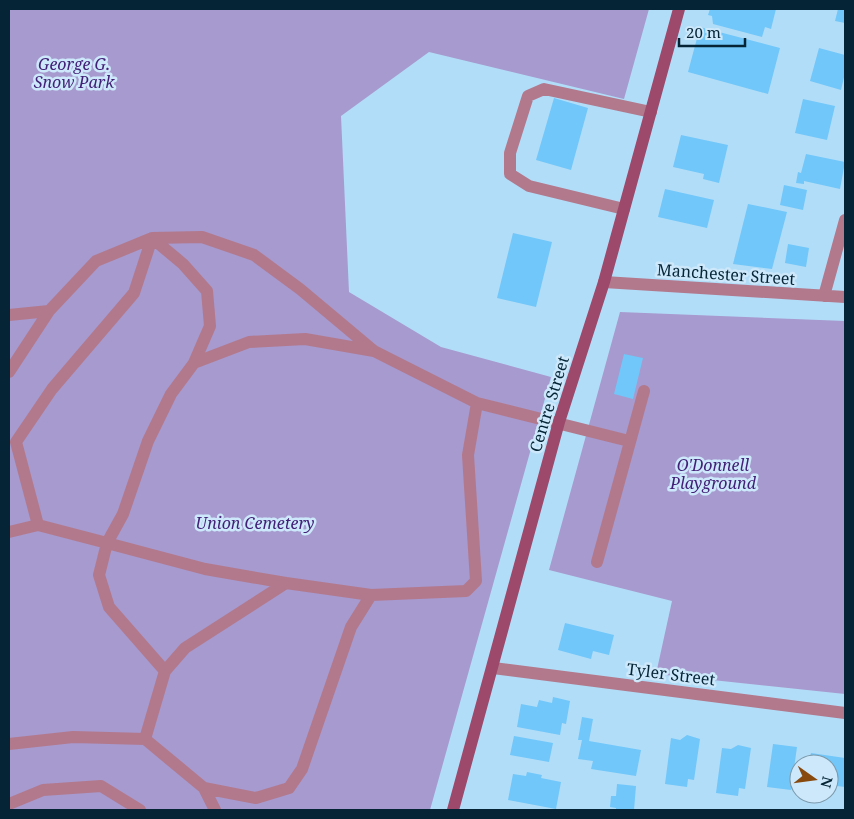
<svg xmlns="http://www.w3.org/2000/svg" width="854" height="819" viewBox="0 0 854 819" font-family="'Noto Serif',serif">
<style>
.green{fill:#a79ace}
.building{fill:#71c7f9}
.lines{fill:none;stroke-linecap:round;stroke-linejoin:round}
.service{stroke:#b2798d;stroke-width:12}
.minor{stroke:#b2798d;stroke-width:12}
.secondary{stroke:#9c496b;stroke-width:12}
.labels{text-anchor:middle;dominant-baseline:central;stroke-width:5;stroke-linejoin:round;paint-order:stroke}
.park-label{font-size:16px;font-style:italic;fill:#432077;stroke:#cce8fa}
.street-label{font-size:16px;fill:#052536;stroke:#cce8fa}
</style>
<rect width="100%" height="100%" fill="#b2ddf8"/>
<path class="green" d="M 9,9 L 649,9 L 624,99 L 429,52 L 341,116 L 349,292 L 441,347 L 551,377 L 430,810 L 9,810 Z
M 620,312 L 845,321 L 845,694 L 656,674 L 672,601 L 549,570 Z"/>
<path class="building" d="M 710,9 L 776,9 L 771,29 L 765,27 L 762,37 L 713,24 L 712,16 L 708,15 Z
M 838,9 L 845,9 L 845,23 L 835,21 Z
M 700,27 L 780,48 L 768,94 L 688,72 Z
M 819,48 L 845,55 L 845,73 L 841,90 L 810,81 Z
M 554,98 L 588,108 L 571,170 L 536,160 Z
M 803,99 L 835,106 L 827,140 L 795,133 Z
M 681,135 L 728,145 L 719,183 L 703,179 L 704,174 L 673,167 Z
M 806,154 L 845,162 L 840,189 L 804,181 L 804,184 L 796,183 L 798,172 L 801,173 Z
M 784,185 L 807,190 L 803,210 L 780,205 Z
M 665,189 L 714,200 L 707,228 L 658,217 Z
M 748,204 L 787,212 L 772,269 L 733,264 Z
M 513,233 L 552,242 L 536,307 L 497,298 Z
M 788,244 L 809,248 L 806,267 L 785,263 Z
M 624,354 L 643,358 L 633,399 L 614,394 Z
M 565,623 L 614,635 L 609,655 L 593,651 L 591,659 L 558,650 Z
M 553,697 L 570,701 L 566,724 L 562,723 L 560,735 L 517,727 L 521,704 L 537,707 L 539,700 L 552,703 Z
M 582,717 L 593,719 L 589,741 L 641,750 L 636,776 L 591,769 L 593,761 L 578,759 L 582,740 L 578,740 Z
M 687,735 L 700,739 L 694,780 L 688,779 L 687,787 L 665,784 L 671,738 L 680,740 Z
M 514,736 L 553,743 L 549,762 L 510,755 Z
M 773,744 L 797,747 L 791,790 L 767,787 Z
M 738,745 L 751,748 L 745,789 L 739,788 L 738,796 L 716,793 L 722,748 L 731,749 Z
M 811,753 L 845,758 L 845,787 L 829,785 L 829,764 L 809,764 Z
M 527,772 L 542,775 L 541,778 L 561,782 L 556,809 L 508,800 L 513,774 L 526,776 Z
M 617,784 L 636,786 L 634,810 L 616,810 L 616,808 L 610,807 L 611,796 L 616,796 Z"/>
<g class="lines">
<path class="service" d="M 624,209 L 529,186 L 510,174 L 510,153 L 528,96 L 544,89 L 651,112
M 9,315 L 49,311
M 194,363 L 249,342 L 305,339 L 374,351
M 9,372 L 49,311 L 96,261 L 152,238 L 134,293 L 52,389 L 16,442 L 38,525 L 9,532
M 38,525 L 107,543 L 123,514 L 148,441 L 171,394 L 194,363 L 210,326 L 207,291 L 183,264 L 152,238 L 202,237 L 254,255 L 300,289 L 374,351 L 477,403
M 597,562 L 644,391
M 286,583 L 371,595
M 145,739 L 165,671 L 109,607 L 99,575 L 107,543 L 205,569 L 286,583 L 185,648 L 165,671
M 9,744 L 73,737 L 145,739 L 204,788 L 215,810
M 204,788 L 256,798 L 289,788 L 302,769 L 351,627 L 371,595 L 466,591 L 476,581 L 468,455 L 477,403 L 629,441
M 9,804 L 43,790 L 101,786 L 140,810"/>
<path class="minor" d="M 604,282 L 845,297
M 824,296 L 845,220
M 493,668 L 845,713"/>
<path class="secondary" d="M 453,810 L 559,422 L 604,282 L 679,9"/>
</g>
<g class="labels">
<g class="park-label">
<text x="74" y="64">George G.<tspan x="74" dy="18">Snow Park</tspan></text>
<text x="713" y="465">O'Donnell<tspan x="713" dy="18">Playground</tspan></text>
<text x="255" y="523">Union Cemetery</text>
</g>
<g class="street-label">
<text transform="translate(726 274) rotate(4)">Manchester Street</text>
<text transform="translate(549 404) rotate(-73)">Centre Street</text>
<text transform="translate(671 674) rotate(7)">Tyler Street</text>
</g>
</g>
<rect width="854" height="819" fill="none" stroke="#052536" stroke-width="20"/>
<g transform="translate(814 779) rotate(104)"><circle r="24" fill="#cce8fa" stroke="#7c9aac"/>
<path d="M0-4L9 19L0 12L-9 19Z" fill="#88490f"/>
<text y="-8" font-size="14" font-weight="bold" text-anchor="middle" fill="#052536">N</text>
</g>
<path d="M679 38v8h66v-8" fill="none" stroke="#052536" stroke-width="2.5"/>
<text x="686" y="38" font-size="15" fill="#052536" stroke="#cce8fa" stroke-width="4" paint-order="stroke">20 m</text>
</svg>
